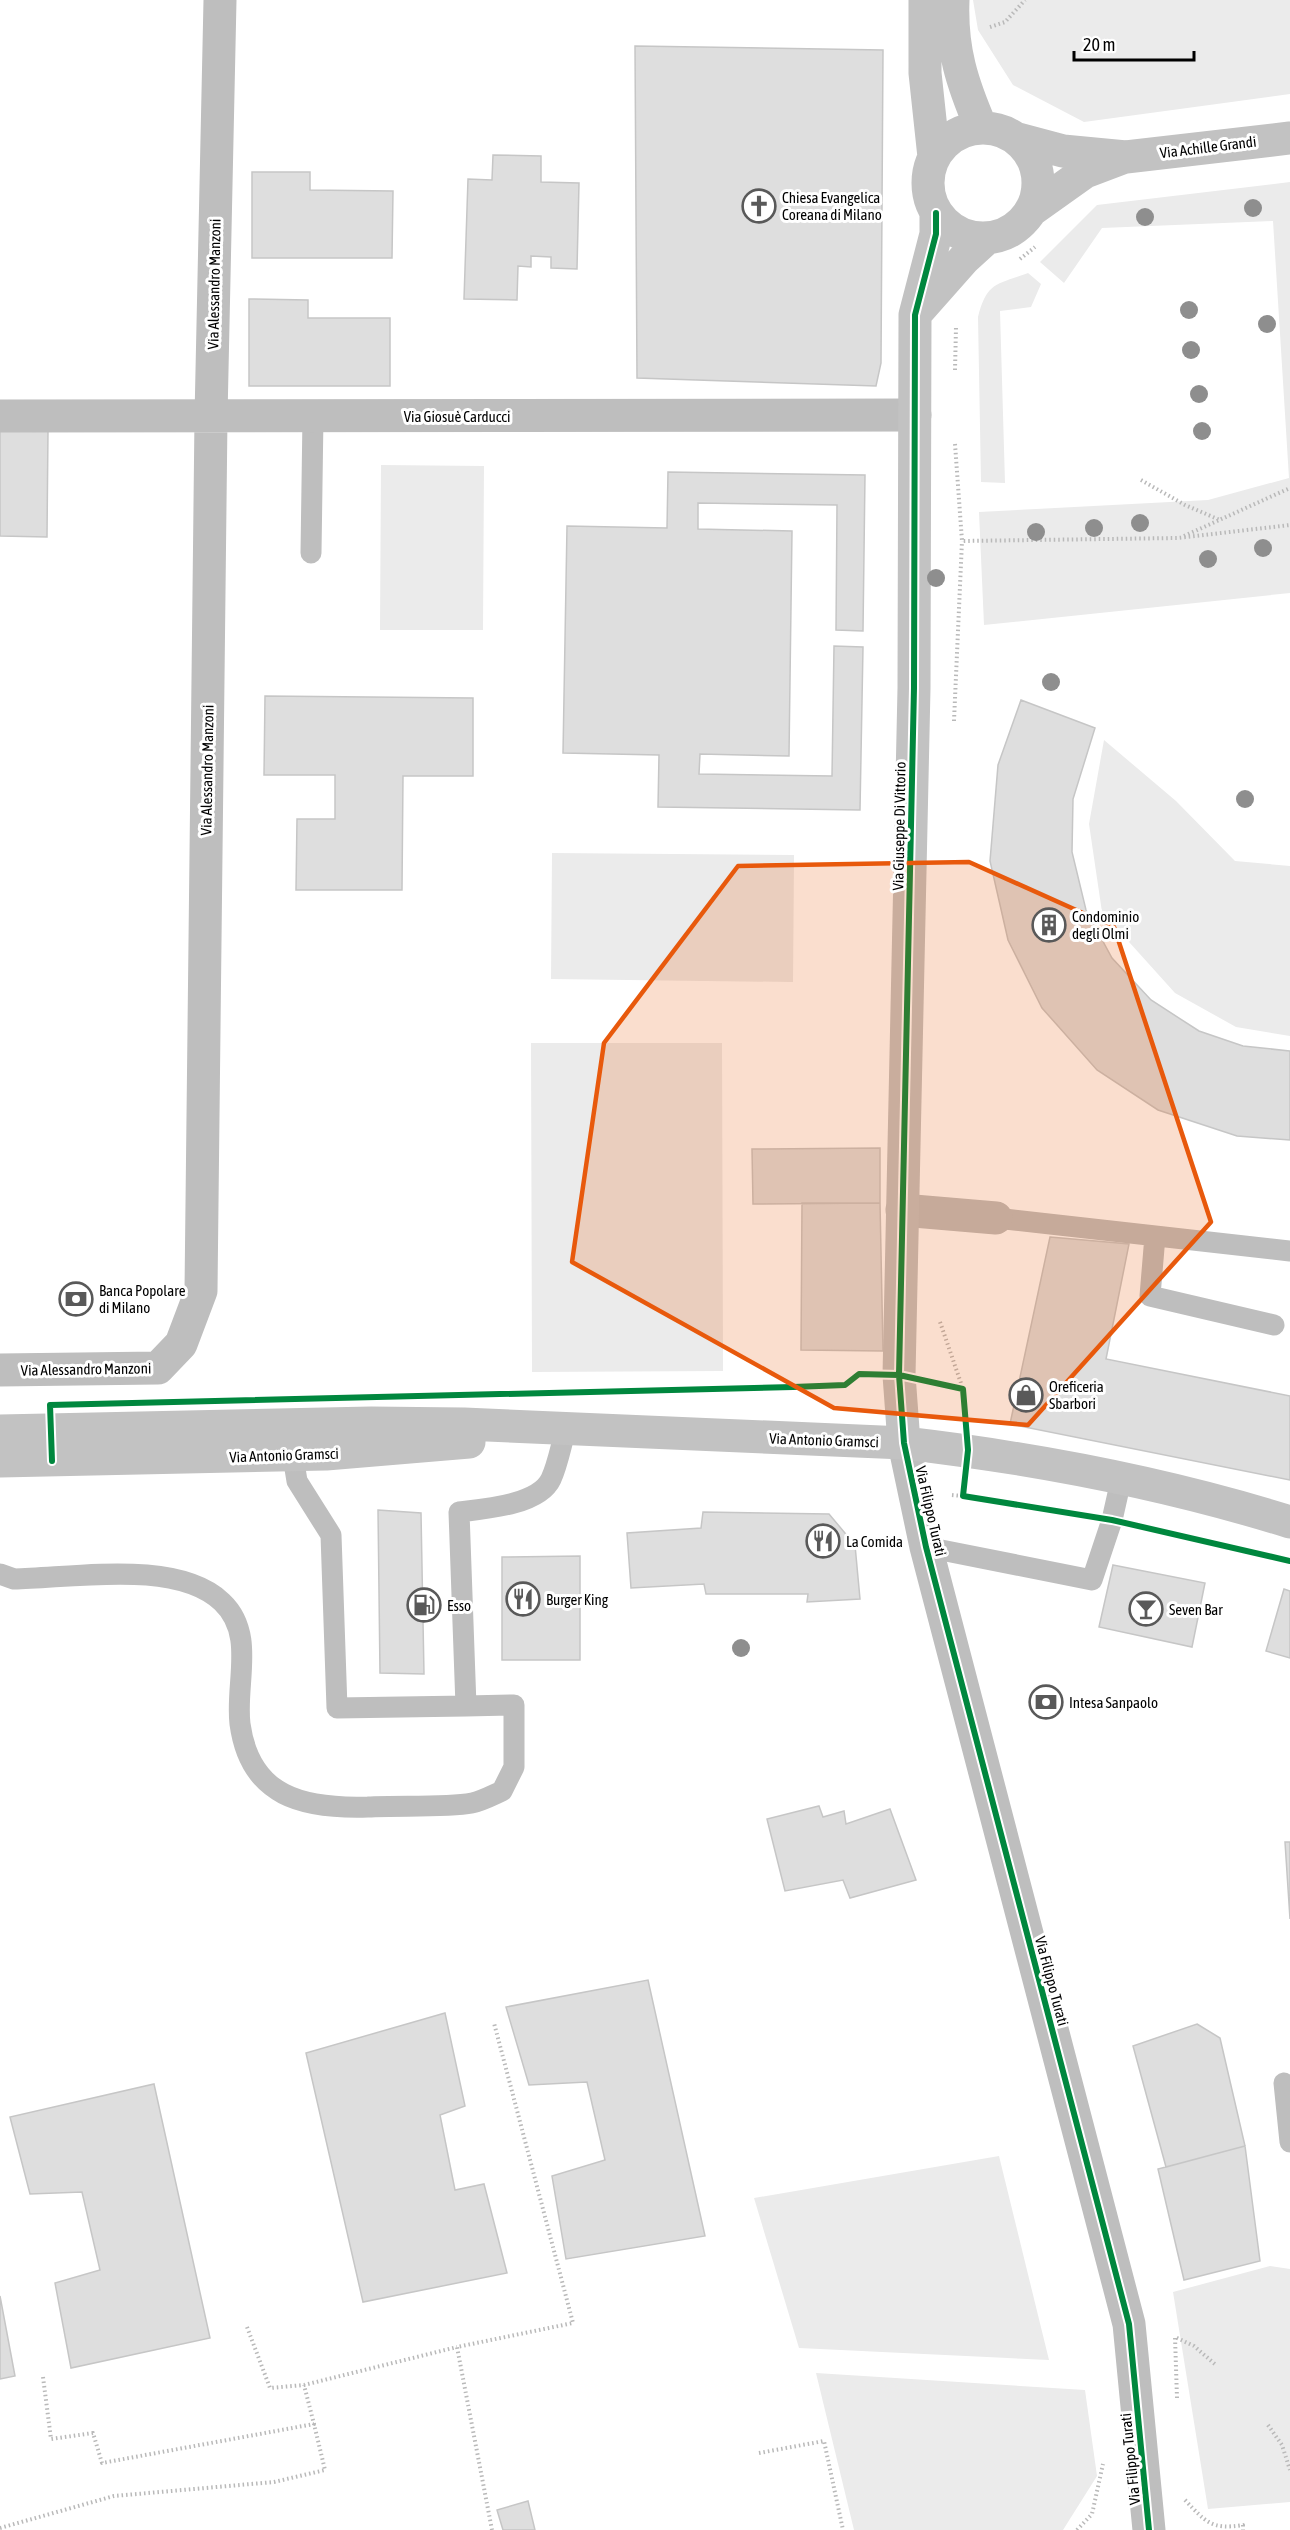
<svg xmlns="http://www.w3.org/2000/svg" width="1290" height="2530" viewBox="0 0 1290 2530" font-family="'Asap Condensed',sans-serif">
<style>
.green{fill:#ebebeb}
.building{fill:#dedede;stroke:#c6c6c6;stroke-width:1.5}
.lines{fill:none;stroke-linecap:round;stroke-linejoin:round}
.path{stroke:#b9b9b9;stroke-width:4;stroke-dasharray:1.5 3;stroke-linecap:butt}
.lane{stroke:#bebebe;stroke-width:21}
.street{stroke:#bebebe;stroke-width:33}
.secondary{stroke:#c2c2c2;stroke-width:33}
.cycleway-casing{stroke:#fff;stroke-width:10}
.cycleway{stroke:#00873e;stroke-width:6}
.tree{fill:#8e8e8e}
.marked{fill:#e8590c;fill-opacity:0.2;stroke:#e8590c;stroke-width:4.5;stroke-linejoin:round}
.labels{text-anchor:middle;dominant-baseline:central;stroke-width:6;stroke-linejoin:round;paint-order:stroke}
.street-label{font-size:15px;fill:#000;stroke:#fff}
.poi-label{font-size:15px;fill:#000;stroke:#fff;text-anchor:start}
</style>
<rect width="100%" height="100%" fill="#fff"/>
<path class="green" d="M 973,0 L 1290,0 L 1290,94 L 1084,122 L 1013,85 L 978,30 Z
M 1290,182 L 1290,593 L 984,625 L 979,512 L 1208,500 L 1289,478 L 1273,221 L 1102,228 L 1064,283 L 1040,262 L 1097,205 Z
M 1028,273 L 1041,284 L 1031,307 L 1000,311 L 1005,483 L 981,482 L 978,317 C 987,282 996,285 1028,273 Z
M 381,465 L 484,466 L 483,630 L 380,630 Z
M 1104,740 L 1176,801 L 1235,861 L 1290,866 L 1290,1036 L 1236,1027 L 1175,993 L 1102,912 L 1089,824 Z
M 552,853 L 794,855 L 793,982 L 551,979 Z
M 531,1043 L 722,1043 L 723,1371 L 532,1372 Z
M 999,2156 L 1049,2360 L 799,2348 L 754,2198 Z
M 1270,2266 L 1290,2269 L 1290,2502 L 1208,2509 L 1173,2292 Z
M 816,2373 L 1085,2390 L 1097,2476 L 1063,2530 L 854,2530 Z"/>
<path class="building" d="M 635,46 L 883,50 L 881,363 L 876,386 L 637,378 Z
M 493,155 L 541,156 L 541,182 L 579,183 L 577,269 L 551,268 L 551,257 L 531,256 L 531,267 L 518,266 L 517,300 L 464,299 L 468,179 L 492,180 Z
M 252,172 L 310,172 L 310,190 L 393,191 L 392,258 L 252,258 Z
M 249,299 L 308,300 L 308,318 L 390,318 L 390,386 L 249,386 Z
M 0,430 L 48,430 L 47,537 L 0,536 Z
M 668,472 L 865,475 L 863,631 L 836,630 L 837,505 L 698,503 L 698,529 L 792,531 L 789,756 L 700,754 L 699,774 L 832,776 L 834,646 L 863,647 L 860,810 L 658,807 L 659,755 L 563,753 L 567,526 L 667,528 Z
M 265,696 L 473,698 L 473,776 L 403,776 L 402,890 L 296,890 L 297,819 L 335,819 L 335,775 L 264,775 Z
M 1021,700 L 1095,728 L 1073,799 L 1072,852 L 1086,910 L 1112,958 L 1151,1000 L 1199,1031 L 1243,1046 L 1290,1051 L 1290,1140 L 1237,1136 L 1158,1110 L 1097,1070 L 1042,1008 L 1008,940 L 990,861 L 998,765 Z
M 880,1148 L 880,1203 L 753,1204 L 752,1149 Z
M 802,1203 L 880,1203 L 883,1351 L 801,1350 Z
M 1050,1237 L 1129,1244 L 1106,1359 L 1290,1396 L 1290,1480 L 1010,1424 Z
M 378,1510 L 421,1513 L 424,1674 L 380,1673 Z
M 703,1512 L 829,1514 L 855,1545 L 860,1599 L 807,1602 L 808,1594 L 706,1594 L 704,1584 L 631,1588 L 627,1533 L 701,1528 Z
M 580,1556 L 580,1660 L 502,1660 L 502,1557 Z
M 1113,1565 L 1205,1583 L 1192,1647 L 1099,1627 Z
M 1284,1589 L 1290,1591 L 1290,1658 L 1266,1651 Z
M 819,1806 L 823,1817 L 844,1811 L 846,1824 L 890,1809 L 916,1880 L 850,1898 L 843,1880 L 785,1891 L 767,1819 Z
M 1285,1842 L 1290,1842 L 1290,1919 Z
M 648,1980 L 705,2236 L 566,2259 L 552,2176 L 605,2160 L 587,2082 L 529,2085 L 506,2007 Z
M 445,2013 L 465,2106 L 440,2115 L 455,2190 L 484,2184 L 507,2273 L 363,2302 L 306,2053 Z
M 1197,2024 L 1220,2038 L 1245,2146 L 1166,2167 L 1133,2046 Z
M 154,2084 L 210,2338 L 71,2368 L 55,2283 L 100,2270 L 82,2192 L 30,2194 L 10,2117 Z
M 1245,2146 L 1260,2261 L 1184,2280 L 1158,2169 Z
M 0,2296 L 15,2376 L 0,2379 Z
M 528,2501 L 535,2530 L 503,2530 L 497,2510 Z"/>
<g class="lines">
<path class="path" d="M 990,27 L 1005,22 L 1025,0
M 1020,259 L 1035,247
M 955,370 L 956,327
M 955,444 L 962,541 L 1178,538 L 1290,525
M 1141,480 L 1185,505 L 1220,520
M 1184,536 L 1290,488
M 954,721 L 962,541
M 940,1322 L 963,1389
M 952,1495 L 963,1496
M 247,2327 L 270,2388 L 304,2385 L 457,2347
M 43,2377 L 51,2439 L 93,2433 L 102,2463 L 314,2424 L 304,2385
M 1177,2398 L 1175,2337 L 1194,2346 L 1217,2366
M 1268,2425 L 1282,2445 L 1290,2470
M 759,2453 L 824,2441 L 843,2530
M 1185,2500 C 1206,2522 1211,2530 1243,2525 L 1243,2530
M 0,2528 L 114,2496 L 274,2482 L 325,2470 L 314,2424
M 492,2530 L 457,2347 L 573,2323 L 494,2023
M 1077,2530 L 1092,2514 L 1103,2464"/>
<path class="lane" d="M 311,553 L 313,416
M 996,1218 L 1290,1251
M 1155,1236 L 1150,1296 L 1274,1325
M 291,1444 L 297,1481 L 331,1535 L 337,1708 L 466,1706 L 459,1512 C 484,1509 539,1505 551,1479 C 558,1464 561,1445 566,1429
M 926,1547 L 1092,1580 L 1112,1520 L 1121,1480
M 0,1574 L 14,1579 C 73,1578 177,1559 222,1602 C 256,1634 235,1683 240,1724 C 250,1797 303,1809 368,1807 C 397,1805 445,1808 472,1803 C 482,1801 493,1795 502,1791 L 514,1767 L 514,1705 L 466,1706
M 1284,2083 L 1290,2142"/>
<path class="street" d="M 0,416 L 915,415
M 902,1210 L 996,1218
M 0,1370 L 158,1368 L 181,1344 L 201,1291 L 211,417 L 220,0
M 904,1443 L 926,1547 L 1129,2324 L 1149,2530"/>
<path class="secondary" d="M 925,0 L 925,73 L 934,157
M 953,0 C 951,49 962,83 981,127
M928 183a55 55 0 1 1 110 0a55 55 0 1 1-110 0Z
M 1018,139 L 1063,151 L 1126,157 L 1290,138
M 1033,209 L 1085,172 L 1122,158
M 918,311 L 964,259 L 986,239
M 0,1431 L 371,1423 L 464,1424 L 904,1443 C 1033,1458 1165,1483 1290,1522
M 904,1443 L 899,1375 L 914,688 L 915,315 L 936,234 L 936,213
M 0,1461 L 326,1454 L 469,1442"/>
<g class="cycleway-casing">
<path id="cycleway" d="M 936,213 L 936,234 L 915,315 L 914,688 L 899,1375 L 904,1443 L 926,1547 L 1129,2324 L 1149,2530
M 52,1461 L 50,1405 L 793,1387 L 845,1385 L 859,1374 L 899,1375 L 963,1389 L 968,1450 L 963,1496 L 1112,1520 L 1290,1561"/>
</g>
<use href="#cycleway" class="cycleway"/>
</g>
<g class="tree">
<circle cx="1253" cy="208" r="9"/>
<circle cx="1145" cy="217" r="9"/>
<circle cx="1189" cy="310" r="9"/>
<circle cx="1267" cy="324" r="9"/>
<circle cx="1191" cy="350" r="9"/>
<circle cx="1199" cy="394" r="9"/>
<circle cx="1202" cy="431" r="9"/>
<circle cx="1140" cy="523" r="9"/>
<circle cx="1094" cy="528" r="9"/>
<circle cx="1036" cy="532" r="9"/>
<circle cx="1263" cy="548" r="9"/>
<circle cx="1208" cy="559" r="9"/>
<circle cx="936" cy="578" r="9"/>
<circle cx="1051" cy="682" r="9"/>
<circle cx="1245" cy="799" r="9"/>
<circle cx="741" cy="1648" r="9"/>
</g>
<path class="marked" d="M 969,862 L 1114,927 L 1211,1222 L 1028,1425 L 834,1408 L 572,1262 L 604,1043 L 738,866 Z"/>
<defs>
<g id="church-ring" transform="scale(1.725)"><circle r="9.5" fill="#fff" stroke="#595959" stroke-width="1.5"/><path d="M-1.2-6h2.4v3.5h3.3v2.4h-3.3V6h-2.4V-.1h-3.3v-2.4h3.3Z" fill="#595959"/></g>
<g id="building-ring" transform="scale(1.725)"><circle r="9.5" fill="#fff" stroke="#595959" stroke-width="1.5"/><path d="M-4-6H4V6H1V3H-1V6H-4ZM-2.5-4.3h1.7v1.8h-1.7ZM.8-4.3h1.7v1.8H.8ZM-2.5-1h1.7V.8h-1.7ZM.8-1h1.7V.8H.8Z" fill="#595959"/></g>
<g id="bank-ring" transform="scale(1.725)"><circle r="9.5" fill="#fff" stroke="#595959" stroke-width="1.5"/><path d="M-6-4H6V4H-6ZM0-2.3a2.3 2.3 0 1 0 0 4.6a2.3 2.3 0 1 0 0-4.6Z" fill="#595959"/></g>
<g id="shop-ring" transform="scale(1.725)"><circle r="9.5" fill="#fff" stroke="#595959" stroke-width="1.5"/><path d="M-5-2.5h2.3a2.7 3.5 0 0 1 5.4 0H5L5.5 6h-11ZM-1.5-2.5h3a1.5 2.3 0 0 0-3 0Z" fill="#595959"/></g>
<g id="restaurant-ring" transform="scale(1.725)"><circle r="9.5" fill="#fff" stroke="#595959" stroke-width="1.5"/><path d="M-5-6h1v4h1v-4h1v4h1v-4h1v5L-1.5 .5V6h-2V.5L-5-1ZM5-6V6H3V1.5H1.5Q1.5-4 5-6Z" fill="#595959"/></g>
<g id="fuel-ring" transform="scale(1.725)"><circle r="9.5" fill="#fff" stroke="#595959" stroke-width="1.5"/><path d="M-5.5-6h7V0h2V4h1.3V-2.5L3-4.5l.8-.8L6-3V5H2.5V1h-1V6h-7ZM-4.2-4.7v3.2H.2V-4.7Z" fill="#595959"/></g>
<g id="bar-ring" transform="scale(1.725)"><circle r="9.5" fill="#fff" stroke="#595959" stroke-width="1.5"/><path d="M-6-5H6L.8 .8V4.5H3.5V6h-7V4.5H-.8V.8Z" fill="#595959"/></g>
</defs>
<g fill-rule="evenodd">
<use href="#church-ring" x="759" y="206"/>
<use href="#building-ring" x="1049" y="925"/>
<use href="#bank-ring" x="76" y="1299"/>
<use href="#shop-ring" x="1026" y="1395"/>
<use href="#restaurant-ring" x="823" y="1541"/>
<use href="#restaurant-ring" x="523" y="1599"/>
<use href="#fuel-ring" x="424" y="1605"/>
<use href="#bar-ring" x="1146" y="1609"/>
<use href="#bank-ring" x="1046" y="1702"/>
</g>
<g class="labels">
<g class="street-label">
<text transform="translate(1208 147) rotate(-7)">Via Achille Grandi</text>
<text transform="translate(214 284) rotate(-89)">Via Alessandro Manzoni</text>
<text x="457" y="416">Via Giosuè Carducci</text>
<text transform="translate(207 770) rotate(-89)">Via Alessandro Manzoni</text>
<text transform="translate(899 826) rotate(-89)">Via Giuseppe Di Vittorio</text>
<text transform="translate(86 1369) rotate(-1)">Via Alessandro Manzoni</text>
<text transform="translate(824 1440) rotate(2)">Via Antonio Gramsci</text>
<text transform="translate(284 1455) rotate(-2)">Via Antonio Gramsci</text>
<text transform="translate(931 1511) rotate(77)">Via Filippo Turati</text>
<text transform="translate(1052 1981) rotate(75)">Via Filippo Turati</text>
<text transform="translate(1130 2459) rotate(-96)">Via Filippo Turati</text>
</g>
<g class="poi-label">
<text x="782" y="197">Chiesa Evangelica<tspan x="782" dy="17">Coreana di Milano</tspan></text>
<text x="1072" y="916">Condominio<tspan x="1072" dy="17">degli Olmi</tspan></text>
<text x="99" y="1290">Banca Popolare<tspan x="99" dy="17">di Milano</tspan></text>
<text x="1049" y="1386">Oreficeria<tspan x="1049" dy="17">Sbarbori</tspan></text>
<text x="846" y="1541">La Comida</text>
<text x="546" y="1599">Burger King</text>
<text x="447" y="1605">Esso</text>
<text x="1169" y="1609">Seven Bar</text>
<text x="1069" y="1702">Intesa Sanpaolo</text>
</g>
</g>
<path d="M1074 51v9h120v-9" fill="none" stroke="#000000" stroke-width="3"/>
<text x="1083" y="51" font-size="18" fill="#000000" stroke="#ffffff" stroke-width="4.5" paint-order="stroke">20 m</text>
</svg>
